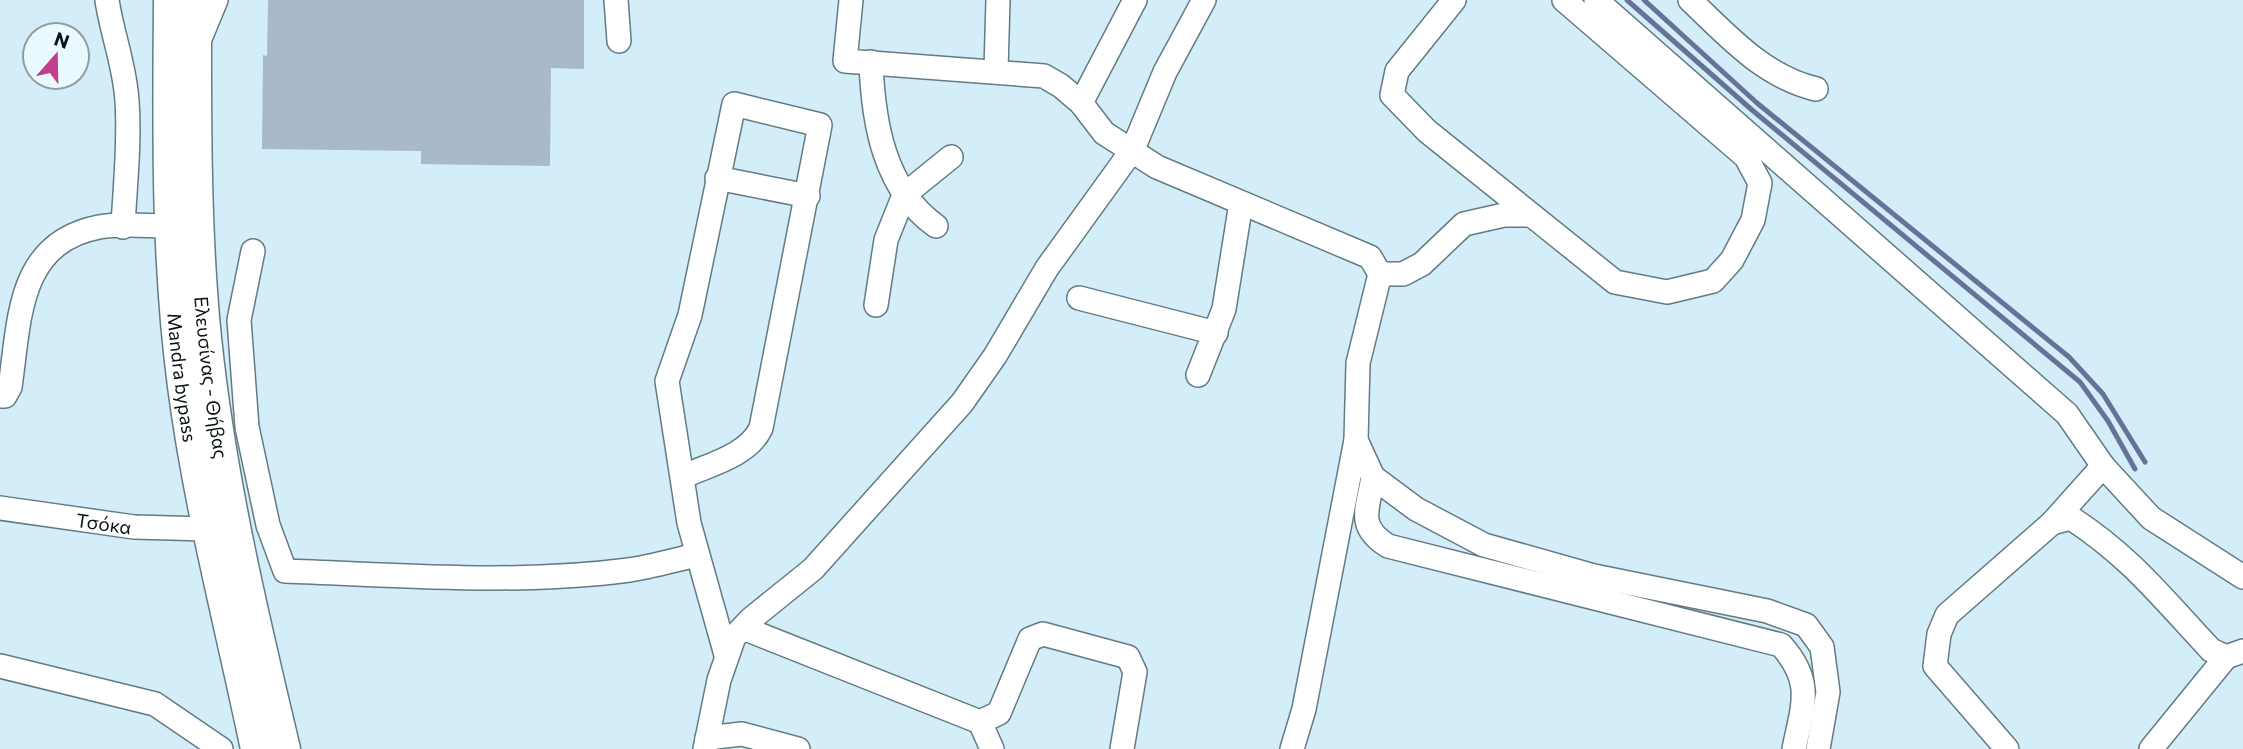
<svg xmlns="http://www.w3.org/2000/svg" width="2243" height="749" viewBox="0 0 2243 749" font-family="Commissioner,sans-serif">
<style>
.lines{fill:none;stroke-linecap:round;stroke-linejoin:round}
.stream{stroke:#667398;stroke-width:5}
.building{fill:#a7b9ca}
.minor-casing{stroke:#637b84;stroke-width:26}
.major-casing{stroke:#637b84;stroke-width:33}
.minor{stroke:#fff;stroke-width:23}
.major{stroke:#fff;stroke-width:30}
.labels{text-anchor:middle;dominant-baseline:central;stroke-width:5;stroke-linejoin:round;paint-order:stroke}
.street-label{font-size:19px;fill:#0a1316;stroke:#e9f9ff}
</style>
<rect width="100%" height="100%" fill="#d3eef8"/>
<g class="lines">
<path class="stream" d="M 1627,0 L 1752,110 L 2080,382 L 2108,421 L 2135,469
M 1644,0 L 1757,103 L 2069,357 L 2103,394 L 2145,462"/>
</g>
<path class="building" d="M 268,0 L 584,0 L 584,69 L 551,68 L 550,166 L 421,164 L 421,151 L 262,149 L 263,55 L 267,56 Z"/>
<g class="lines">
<g class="minor-casing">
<g id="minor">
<path d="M 107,0 C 112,34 125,66 127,101 C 130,143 125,185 123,227"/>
<path d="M 616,0 L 619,41"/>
<path d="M 851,0 L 845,61 L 1044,76 L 1061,86 L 1081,103 L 1104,133 L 1157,167 L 1370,257 L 1380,274 L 1358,363 L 1356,440 L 1373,477 L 1416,509 L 1484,545 L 1594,576 L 1767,611 L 1806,625 L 1822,647 L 1828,692 L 1818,749"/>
<path d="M 1454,0 L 1397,71 L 1392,95 L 1427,131 L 1615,282 L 1667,292 L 1713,281 L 1732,260 L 1753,220 L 1760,183 L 1746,157 L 1564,0"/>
<path d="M 1596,0 L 2067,414 L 2103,466 L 2151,518 L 2243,577"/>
<path d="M 1690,0 C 1729,37 1763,76 1816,89"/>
<path d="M 199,41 L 216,0"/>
<path d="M 871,62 C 873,122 884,189 936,226"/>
<path d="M 996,70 L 998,0"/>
<path d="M 1081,103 L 1135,0"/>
<path d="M 717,178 L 808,196"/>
<path d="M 253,251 L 239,320 L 247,427 L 268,525 L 285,571 C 399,575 515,585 629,570 C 651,567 674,560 697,555"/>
<path d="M 1380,274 L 1403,274 L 1422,264 L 1464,224 L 1504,215 L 1531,215"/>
<path d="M 1079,298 L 1216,333"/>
<path d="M 876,305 L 886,240 L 904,195 L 951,157"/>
<path d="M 1198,375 L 1224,309 L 1241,203"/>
<path d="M 0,396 L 5,396 L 10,387 C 20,319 17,243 99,227 C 121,223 147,226 170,226"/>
<path d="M 682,477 C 708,465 748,456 761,428 L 820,125 L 734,104 L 690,315 L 667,381 L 689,523 L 726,655"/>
<path d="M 1373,477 C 1368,509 1356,526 1388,546 L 1781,645 C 1814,682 1803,704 1794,749"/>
<path id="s1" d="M 0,508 L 134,527 L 207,529"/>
<path d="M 2052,523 L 2071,518 C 2131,557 2163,599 2211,650 L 2226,657 L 2243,651"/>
<path d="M 743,628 L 980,722 L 992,749"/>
<path d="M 0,666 L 155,704 L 221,749"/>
<path d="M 980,722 L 999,713 L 1030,639 L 1043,634 L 1128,657 L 1135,672 L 1122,749"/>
<path d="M 707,738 L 742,734 L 798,749"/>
<path d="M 705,749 L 719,680 L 734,637 L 751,619 L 813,569 L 962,403 L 995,356 L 1047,268 L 1133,149 L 1165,72 L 1204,0"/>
<path d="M 1292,749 L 1304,709 L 1356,440"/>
<path d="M 2007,749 L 1935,666 L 1939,634 L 1947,615 L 2052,523 L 2103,466"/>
<path d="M 2151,749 L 2226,657"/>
</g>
</g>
<g class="major-casing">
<g id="major">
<path id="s2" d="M 169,0 C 168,129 166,258 183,386 C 199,509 231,628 256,749"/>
<path id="s3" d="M 196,0 C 196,106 195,212 204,317 C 217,463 251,607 285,749"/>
</g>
</g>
<use href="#minor" class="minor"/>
<use href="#major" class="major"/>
</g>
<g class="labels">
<g class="street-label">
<text stroke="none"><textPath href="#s2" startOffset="378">Mandra bypass</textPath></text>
<text stroke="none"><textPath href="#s3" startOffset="378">Ελευσίνας - Θήβας</textPath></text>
<text stroke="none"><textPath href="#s1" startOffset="105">Τσόκα</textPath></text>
</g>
</g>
<g transform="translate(56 56) rotate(20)"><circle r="33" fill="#e9f9ff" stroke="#909da2" stroke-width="2"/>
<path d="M0-5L12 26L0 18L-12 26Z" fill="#c0408b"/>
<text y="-10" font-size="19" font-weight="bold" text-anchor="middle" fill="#0a1316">N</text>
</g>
</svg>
